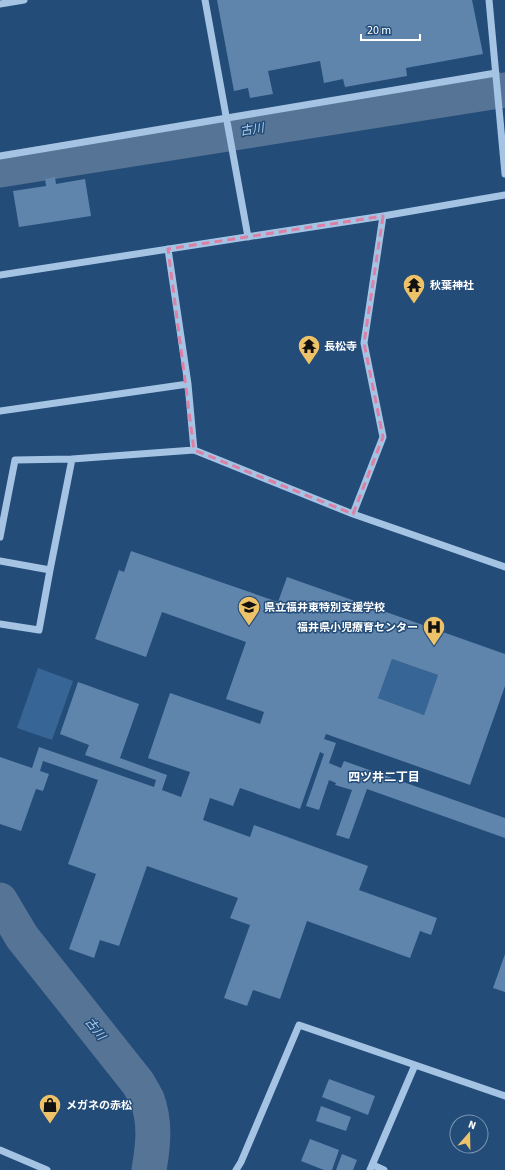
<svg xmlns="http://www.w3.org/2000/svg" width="505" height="1170" viewBox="0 0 505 1170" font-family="'Source Sans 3','Noto Sans JP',sans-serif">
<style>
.green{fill:#376696}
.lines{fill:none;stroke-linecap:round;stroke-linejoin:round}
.river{stroke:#567495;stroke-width:35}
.building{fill:#6085ac;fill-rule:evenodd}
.minor{stroke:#a5c4e4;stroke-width:7}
.marked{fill:none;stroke:#dd80a5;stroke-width:3;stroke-dasharray:8 5;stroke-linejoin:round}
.labels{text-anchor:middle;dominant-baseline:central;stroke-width:3;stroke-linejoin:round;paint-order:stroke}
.poi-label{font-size:11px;font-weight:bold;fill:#fff;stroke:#234c78;text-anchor:start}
.water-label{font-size:12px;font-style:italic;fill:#b0ceec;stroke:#234c78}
.neighbourhood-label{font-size:12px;font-weight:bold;fill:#fff;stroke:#234c78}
</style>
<rect width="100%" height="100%" fill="#234c78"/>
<path class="green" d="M 392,659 L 438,675 L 424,715 L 378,698 Z
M 38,668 L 73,681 L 52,740 L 17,728 Z"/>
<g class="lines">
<path class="river" d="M 0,170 L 505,90
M 0,900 L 22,937 L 138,1083 C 141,1088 144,1094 147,1099 C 156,1123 153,1146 149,1170"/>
</g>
<path class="building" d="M 217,0 L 472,0 L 483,54 L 406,68 L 407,76 L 345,87 L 343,79 L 324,83 L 320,61 L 268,71 L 273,94 L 250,98 L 248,88 L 234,91 Z
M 55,177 L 56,184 L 85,179 L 91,216 L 19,227 L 13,191 L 46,186 L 45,179 Z
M 131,551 L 278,602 L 287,577 L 505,654 L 505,686 L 470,785 L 326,734 L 324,739 L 336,743 L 329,763 L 341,768 L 344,761 L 505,818 L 505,838 L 367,789 L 349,839 L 336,835 L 352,790 L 335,785 L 336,783 L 329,780 L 319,810 L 306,806 L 324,754 L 320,752 L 300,809 L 240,788 L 233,806 L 210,798 L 203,820 L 250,837 L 254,825 L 368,866 L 359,890 L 437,918 L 431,935 L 420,931 L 410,958 L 307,921 L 280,999 L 253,990 L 247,1006 L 224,998 L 250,925 L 230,918 L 238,898 L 147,866 L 119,946 L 100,940 L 94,958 L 69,949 L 96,874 L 68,864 L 98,780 L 43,761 L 40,771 L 49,774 L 43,791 L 36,789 L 21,831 L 0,824 L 0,757 L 32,768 L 39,747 L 154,787 L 156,780 L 85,755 L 89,745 L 60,734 L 78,682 L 139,704 L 120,758 L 167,775 L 162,790 L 181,797 L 190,772 L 148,758 L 170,693 L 260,724 L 264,712 L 226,699 L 246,642 L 162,612 L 146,657 L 95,639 L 119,570 L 124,572 ZM 392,659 L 438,675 L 424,715 L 378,698 Z
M 505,954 L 505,992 L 493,988 Z
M 329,1079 L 375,1096 L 368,1115 L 322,1097 Z
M 321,1106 L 351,1117 L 346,1131 L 316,1121 Z
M 310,1139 L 339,1150 L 332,1170 L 324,1170 L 301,1161 Z
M 342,1154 L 357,1160 L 353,1170 L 336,1170 Z"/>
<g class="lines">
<path class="minor" d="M 205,0 L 248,237
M 489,0 L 505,174
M 0,4 L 24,0
M 0,156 L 496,73
M 168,249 L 188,384 L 194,450
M 0,275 L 383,216 L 505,195
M 0,411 L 188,384
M 353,514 L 383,437 L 364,343 L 383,216
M 0,537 L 15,460 L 72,459 L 194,450 L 353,514 L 505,567
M 0,561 L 50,570
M 0,624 L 39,630 L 50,570 L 72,459
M 0,1150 L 47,1170
M 373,1165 L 384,1170
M 236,1170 L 241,1162 L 299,1025 L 505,1096
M 370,1170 L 415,1065"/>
</g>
<path class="marked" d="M 383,216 L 364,343 L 383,437 L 353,514 L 194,450 L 168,249 Z"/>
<defs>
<g id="temple-pin" transform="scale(1.15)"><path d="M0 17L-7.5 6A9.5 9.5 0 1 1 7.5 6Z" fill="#eec268" stroke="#234c78"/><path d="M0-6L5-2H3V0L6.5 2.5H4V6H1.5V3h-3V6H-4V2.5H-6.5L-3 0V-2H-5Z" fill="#111"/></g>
<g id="school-pin" transform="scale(1.15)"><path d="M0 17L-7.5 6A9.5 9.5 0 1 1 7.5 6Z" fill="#eec268" stroke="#234c78"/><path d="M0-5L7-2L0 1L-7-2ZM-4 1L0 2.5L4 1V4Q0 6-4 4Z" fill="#111"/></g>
<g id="hospital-pin" transform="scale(1.15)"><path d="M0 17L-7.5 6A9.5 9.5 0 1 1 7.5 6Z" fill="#eec268" stroke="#234c78"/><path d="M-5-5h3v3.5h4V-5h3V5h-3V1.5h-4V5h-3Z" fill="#111"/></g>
<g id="shop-pin" transform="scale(1.15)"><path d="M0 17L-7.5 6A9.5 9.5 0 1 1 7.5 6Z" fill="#eec268" stroke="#234c78"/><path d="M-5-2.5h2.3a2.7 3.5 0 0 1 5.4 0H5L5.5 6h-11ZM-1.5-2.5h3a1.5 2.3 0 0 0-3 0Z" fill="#111"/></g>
</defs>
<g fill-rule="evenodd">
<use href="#temple-pin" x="414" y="285"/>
<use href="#temple-pin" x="309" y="346"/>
<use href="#school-pin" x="249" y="607"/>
<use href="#hospital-pin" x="434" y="627"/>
<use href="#shop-pin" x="50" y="1105"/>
</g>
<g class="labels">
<g class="poi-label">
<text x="430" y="285">秋葉神社</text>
<text x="324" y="346">長松寺</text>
<text x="264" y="607">県立福井東特別支援学校</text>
<text x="418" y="627" text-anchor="end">福井県小児療育センター</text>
<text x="66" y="1105">メガネの赤松</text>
</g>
<g class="water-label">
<text transform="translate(252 130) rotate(-9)">古川</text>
<text transform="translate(95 1029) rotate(52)">古川</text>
</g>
<g class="neighbourhood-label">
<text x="384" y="777">四ツ井二丁目</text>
</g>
</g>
<g transform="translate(469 1134) rotate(20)"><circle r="19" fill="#234c78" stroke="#7b94ae"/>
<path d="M0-3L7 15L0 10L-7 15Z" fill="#eec268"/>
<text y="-6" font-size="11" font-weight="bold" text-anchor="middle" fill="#ffffff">N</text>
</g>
<path d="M361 34v6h59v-6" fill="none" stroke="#ffffff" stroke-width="2"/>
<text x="367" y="34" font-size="12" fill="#ffffff" stroke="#234c78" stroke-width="3" paint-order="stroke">20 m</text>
</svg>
